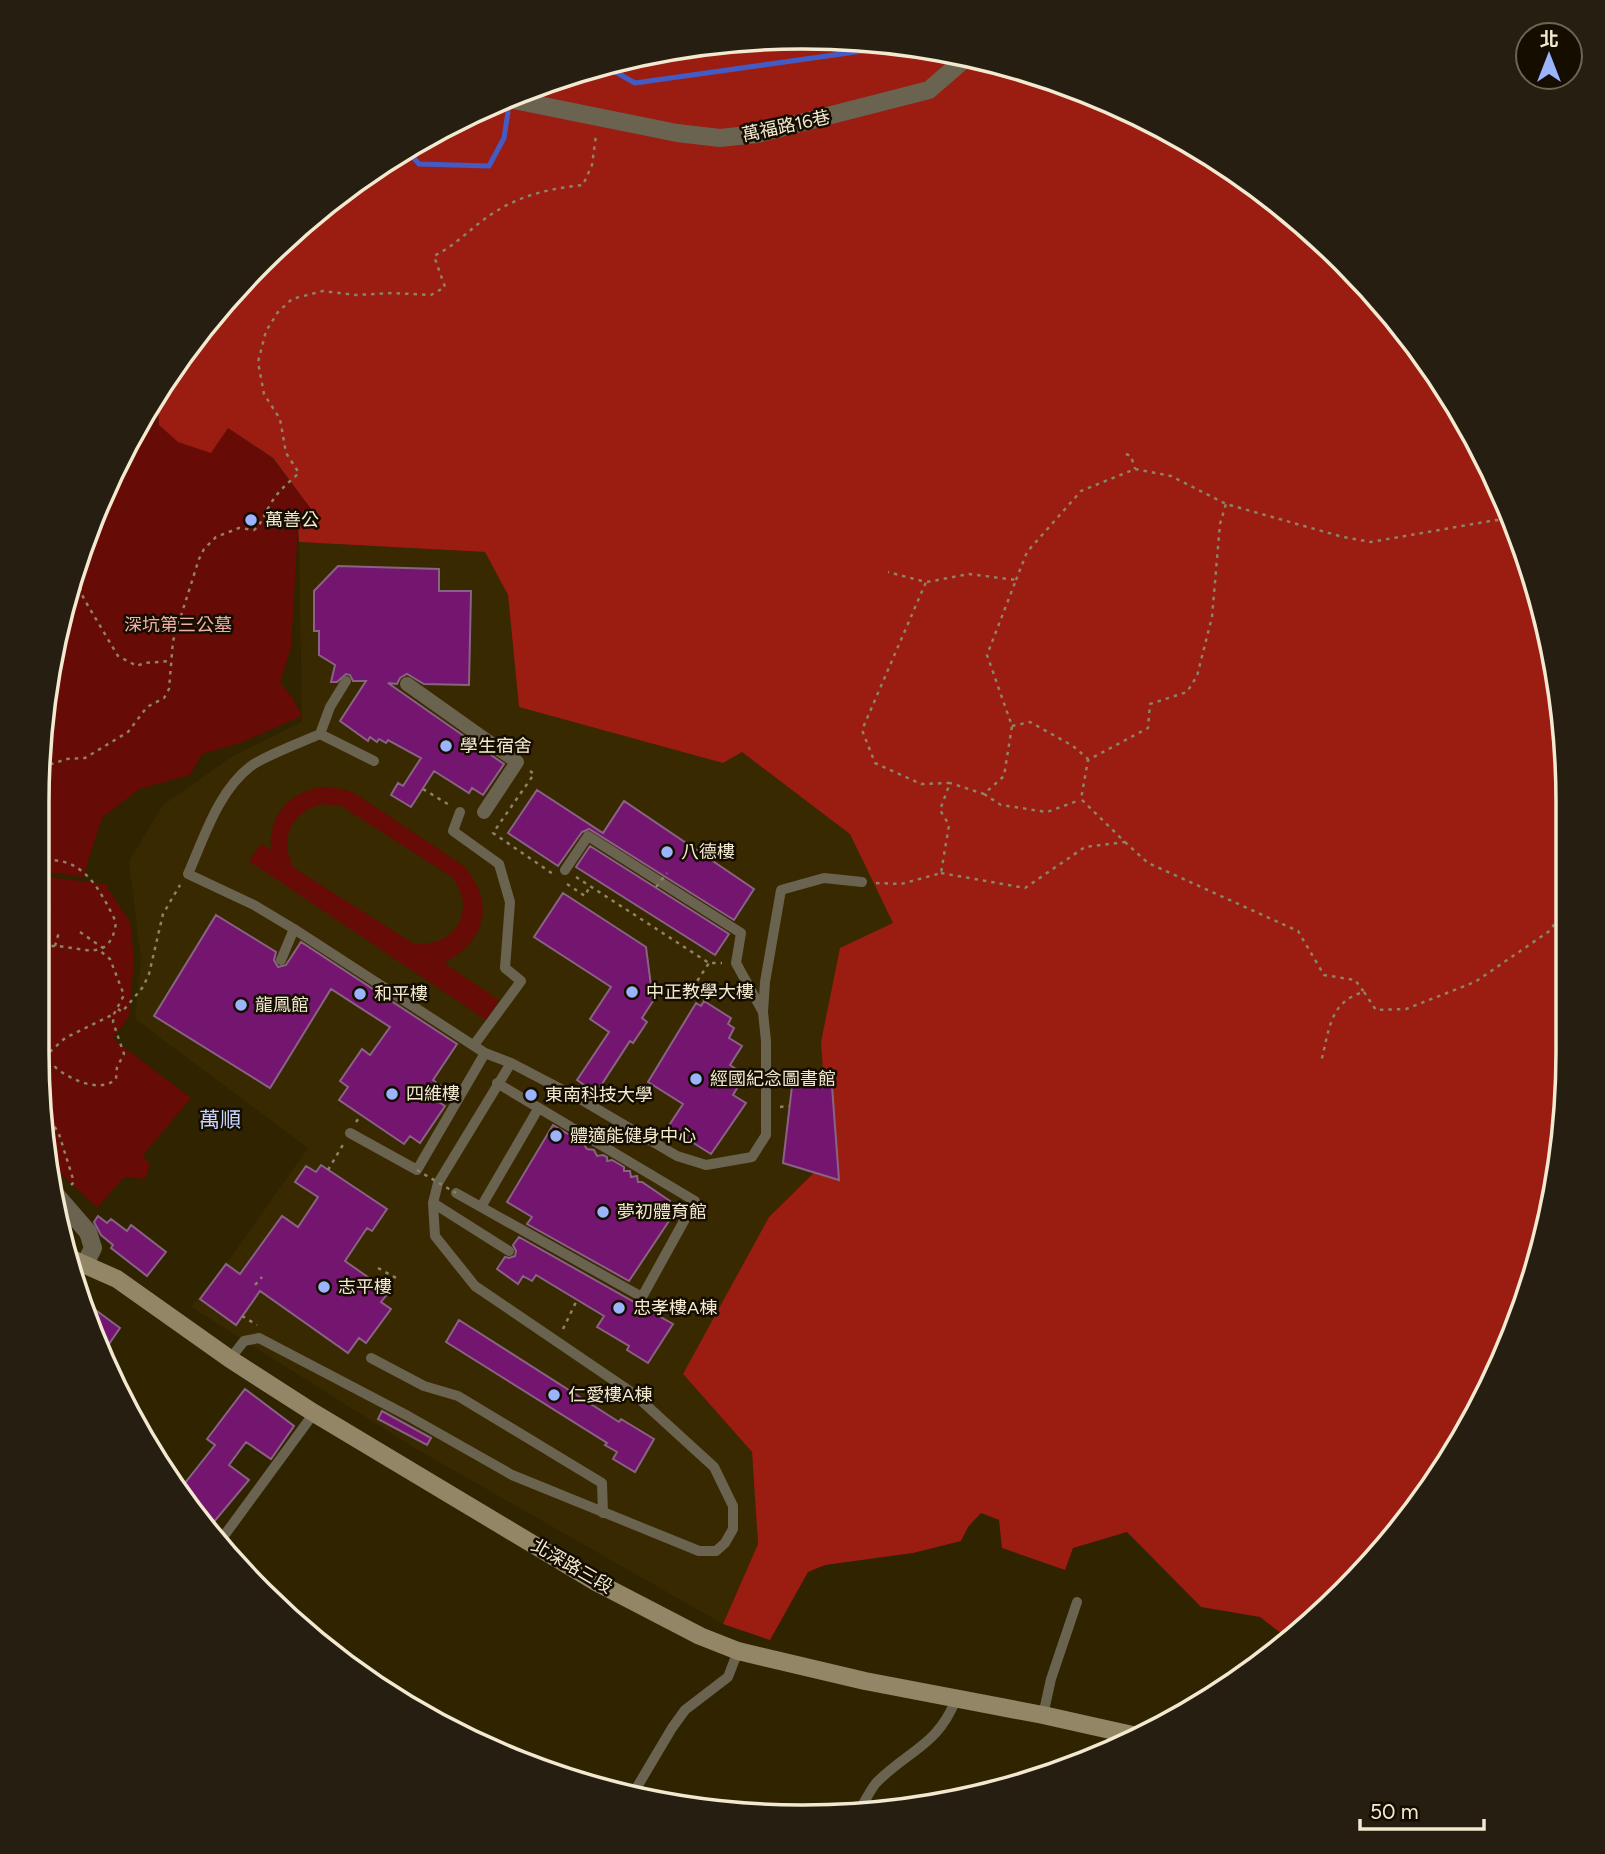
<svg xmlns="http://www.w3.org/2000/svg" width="1605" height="1854" viewBox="0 0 1605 1854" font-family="Figtree,'Noto Sans TC',sans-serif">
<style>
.built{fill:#382900}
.green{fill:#660b05;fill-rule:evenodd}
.forest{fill:#9b1c11}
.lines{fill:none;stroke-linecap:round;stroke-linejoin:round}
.stream{stroke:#445bc3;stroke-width:5}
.building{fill:#741570;stroke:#886384;stroke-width:2}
.path{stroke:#8d8365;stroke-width:2.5;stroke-dasharray:3.5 5;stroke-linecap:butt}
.service{stroke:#6a6350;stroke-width:10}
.pedestrian{stroke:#6a6350;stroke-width:14}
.minor{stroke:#6a6350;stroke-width:18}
.secondary{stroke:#928667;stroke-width:18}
.path-bridge{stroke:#8d8365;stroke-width:2.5;stroke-dasharray:3.5 5;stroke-linecap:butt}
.poi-dot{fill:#9cb4fd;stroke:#140d00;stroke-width:2.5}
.labels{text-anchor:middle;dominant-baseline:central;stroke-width:5;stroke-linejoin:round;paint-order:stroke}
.street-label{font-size:18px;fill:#f2e9d0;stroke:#140d00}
.poi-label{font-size:18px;fill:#f2e9d0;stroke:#140d00;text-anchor:start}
.park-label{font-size:18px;fill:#f0b0a5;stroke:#140d00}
.quarter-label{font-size:21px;fill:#c7d5ff;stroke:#140d00}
.rim{fill:none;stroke:#f2e9d0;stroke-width:3.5}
</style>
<rect width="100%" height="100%" fill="#2f2300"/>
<path class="built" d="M 1082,531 L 829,1158 L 683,1374 L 752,1452 L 758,1544 L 723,1624 L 418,1450 L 191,1307 L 234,1253 L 308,1148 L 135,1019 L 141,959 L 129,861 L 163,805 L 233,756 L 302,722 L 299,542 L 485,552 L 508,595 L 519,707 Z"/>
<path class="green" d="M 158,396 L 159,425 L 228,428 L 272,458 L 314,513 L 298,526 L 291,648 L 280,682 L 292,697 L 302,716 L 240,743 L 202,754 L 190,775 L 139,789 L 102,818 L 83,877 L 40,871 L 43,702 L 77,557 L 116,463 Z
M 322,787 L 344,789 L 356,794 L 464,866 C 469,873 475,880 479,890 C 491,924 472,948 444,963 L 499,1000 L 486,1020 L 249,861 L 261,844 L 271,850 C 268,816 289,792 322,787 ZM 323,804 L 341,806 L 452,877 C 478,910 455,948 414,944 L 294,868 C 278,840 291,811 323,804 Z
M 40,876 L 105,884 L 130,922 L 134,959 L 129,1016 L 113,1039 L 191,1098 L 143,1155 L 150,1165 L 145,1179 L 124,1177 L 97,1208 L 52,1165 L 37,1051 Z"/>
<path class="forest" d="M 853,38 L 1001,63 L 1142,116 L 1269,195 L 1378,298 L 1466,420 L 1528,557 L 1567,752 L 1568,1052 L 1554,1200 L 1510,1344 L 1439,1477 L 1344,1593 L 1286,1637 L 1260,1617 L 1201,1607 L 1127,1532 L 1073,1548 L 1065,1570 L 1002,1548 L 999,1520 L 981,1513 L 968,1527 L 961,1541 L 913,1553 L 825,1565 L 808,1572 L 770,1640 L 723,1624 L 758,1544 L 752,1452 L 683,1374 L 769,1217 L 829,1158 L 821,1042 L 840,948 L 893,923 L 850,834 L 742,752 L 723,763 L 519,707 L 508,595 L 485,552 L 299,542 L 298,526 L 314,513 L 273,458 L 228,428 L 211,453 L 178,442 L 159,425 L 158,396 L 195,336 L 298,227 L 420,139 L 557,77 L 703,43 Z"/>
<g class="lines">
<path class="stream" d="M 605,66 L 635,83 L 898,46
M 406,149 L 419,164 L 489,166 L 504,138 L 508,112"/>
</g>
<path class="building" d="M 338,566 L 439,569 L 439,591 L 471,591 L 469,685 L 424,684 L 407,674 L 400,678 L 397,684 L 388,683 L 504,764 L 483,795 L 472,788 L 469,793 L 434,771 L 411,807 L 391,795 L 398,783 L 403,786 L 421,758 L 388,740 L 386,743 L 379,739 L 377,742 L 370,737 L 368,741 L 340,721 L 366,681 L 353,681 L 350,675 L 346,674 L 337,682 L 331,682 L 335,665 L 319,655 L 319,631 L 314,631 L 314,591 Z
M 537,790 L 603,833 L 624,801 L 754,889 L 734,920 L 589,829 L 582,832 L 558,866 L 508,833 Z
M 590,846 L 729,934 L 715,955 L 576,867 Z
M 563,893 L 646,947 L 653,1001 L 642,1018 L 647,1022 L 633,1043 L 630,1041 L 596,1093 L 577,1080 L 609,1032 L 590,1019 L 611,987 L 534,937 Z
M 216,915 L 276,952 L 274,960 L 278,967 L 286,965 L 301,942 L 457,1044 L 433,1080 L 445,1089 L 437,1101 L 445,1106 L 420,1143 L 410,1136 L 404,1144 L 339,1100 L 348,1087 L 340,1081 L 362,1049 L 370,1055 L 390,1027 L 331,989 L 270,1088 L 154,1016 Z
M 704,1001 L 731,1018 L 728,1024 L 734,1028 L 729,1038 L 742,1046 L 730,1065 L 745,1075 L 733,1095 L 746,1103 L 711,1154 L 668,1127 L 683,1104 L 648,1082 L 696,1003 L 701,1006 Z
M 792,1086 L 832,1086 L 839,1180 L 783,1163 Z
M 553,1125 L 583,1143 L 587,1149 L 594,1150 L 597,1156 L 603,1155 L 607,1157 L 607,1161 L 612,1160 L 624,1167 L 624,1171 L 630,1171 L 631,1177 L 637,1176 L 638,1182 L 642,1182 L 670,1201 L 665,1209 L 673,1215 L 629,1281 L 527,1224 L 532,1217 L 507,1202 Z
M 321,1165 L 387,1209 L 372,1231 L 367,1228 L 345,1261 L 389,1292 L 381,1302 L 391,1309 L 366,1343 L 359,1338 L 348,1353 L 260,1291 L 236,1325 L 200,1299 L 226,1264 L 240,1274 L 282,1216 L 298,1227 L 318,1197 L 295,1182 L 306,1166 L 316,1172 Z
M 98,1216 L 107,1223 L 111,1219 L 127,1231 L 131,1225 L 166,1252 L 147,1276 L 111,1248 L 113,1245 L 101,1235 L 94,1222 Z
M 519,1237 L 673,1324 L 648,1363 L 627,1350 L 629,1346 L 597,1327 L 604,1316 L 536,1275 L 532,1281 L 523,1276 L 518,1284 L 497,1269 L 505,1257 L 509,1258 L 515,1256 L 516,1251 L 513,1245 Z
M 82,1300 L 120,1328 L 102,1354 Z
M 459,1320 L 619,1422 L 621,1419 L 654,1439 L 635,1472 L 613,1459 L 617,1452 L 605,1445 L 607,1443 L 446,1342 Z
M 245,1389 L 294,1426 L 271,1459 L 246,1442 L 229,1465 L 249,1480 L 208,1529 L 181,1488 L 215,1445 L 207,1439 Z
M 382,1411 L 431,1438 L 427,1445 L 378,1419 Z"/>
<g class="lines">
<path class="path" d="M 1126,454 L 1131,456 L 1135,469
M 76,562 L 81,593 L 87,604 L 118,656 L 137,666 L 144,663 L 171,661
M 1016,580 L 1027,552 L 1081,491 L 1135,469 L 1171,476 L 1226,504 L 1343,537 L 1371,542 L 1496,520 L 1512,522
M 927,582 L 969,574 L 1016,580 L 987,655 L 1012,726 L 1004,776 L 984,794 L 950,783
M 1012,726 L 1030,722 L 1073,746 L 1088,759
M 42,767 L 67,759 L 85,758 L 128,732 L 147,707 L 164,698 L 169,689 L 173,641 L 199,559 L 204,549 L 216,537 L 239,528 L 254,530 C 262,524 264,514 270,505 C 277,492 288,483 299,473 L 286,453 L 280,419 L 264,394 L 258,362 L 266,331 L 278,312 L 292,299 L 323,291 L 355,295 L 392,293 L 431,295 L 445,287 L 434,256 C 460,243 476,222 500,209 C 525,194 554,188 583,185 L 592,165 L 596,135
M 530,771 L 534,774 L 493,833 L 553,874
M 423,789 L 451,806
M 984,794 L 1001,805 L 1047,812 L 1080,800
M 1125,842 L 1148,863 L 1298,931 L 1324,975 L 1355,980 L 1364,992 C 1329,1001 1329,1032 1321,1062
M 941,873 L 1025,888 L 1085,847 L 1125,842 L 1081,799 L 1088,760 L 1148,728 L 1150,704 L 1187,692 L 1197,676 L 1212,617 L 1220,524 L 1226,504
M 576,877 L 709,963 L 722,963
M 876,883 L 901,884 L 941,873 L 949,825 L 940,810 L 950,783 L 921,784 L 875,763 L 862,730 L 926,582 L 888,572
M 567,884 L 585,896 L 590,886
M 39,907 L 52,912
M 80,932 L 103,948
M 55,946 L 59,932
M 39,957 L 50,946 L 55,946 C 82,947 111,964 116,922 C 100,890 83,854 40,861
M 38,969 L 42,973
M 1364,992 L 1376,1010 L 1406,1009 L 1475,982 L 1551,930 L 1567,900
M 688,995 L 709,963
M 118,1009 L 122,1012 L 143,987 L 149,974 L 163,914 L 180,885
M 37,1026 L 37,1054 L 40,1061
M 42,1059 L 52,1069 L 55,1067 C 69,1079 100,1094 116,1079 L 117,1067 L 124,1054 L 113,1022 L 114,1014 L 124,995 L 110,959 L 99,950
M 780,1107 L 789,1106
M 356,1122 L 361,1115
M 328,1170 L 344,1143
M 71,1185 L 74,1182 L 59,1134 L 48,1116 L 40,1061 L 65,1038 L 114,1014
M 378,1268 L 398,1279
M 255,1285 L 262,1277
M 242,1316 L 257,1325
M 563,1329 L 577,1300"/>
<path class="service" d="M 346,681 L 330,707 L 320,734 C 302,742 266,755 251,766 C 218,791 204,838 188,874 L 254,905 L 294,929 L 485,1053 L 511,1063
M 320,734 L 374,761
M 460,812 L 453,831 L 499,864 L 510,902 L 505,968 L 521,981 L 474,1045
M 281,960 L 294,929
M 763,1012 L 765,982 L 781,890 L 824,878 L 862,882
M 350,1133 L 417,1170 L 485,1053
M 456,1193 L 642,1297 L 695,1201 L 497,1083
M 433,1203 L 509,1251
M 481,1207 L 538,1109
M 371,1358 L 424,1386 L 458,1396 L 602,1483 L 603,1513
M 230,1359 L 244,1341 L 259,1338 L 408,1416 L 512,1475 L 699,1551 L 716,1551 L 725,1543 L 733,1529 L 733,1506 L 714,1467 L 634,1394 L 475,1286 L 435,1236 L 433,1203 L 438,1183 L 511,1063 L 580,1099 L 677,1156 L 706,1165 L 752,1157 L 766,1135 L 766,1041 L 763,1012 L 736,963 L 741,933 L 588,836 L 565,870
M 218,1544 L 314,1413
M 1043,1715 L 1051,1679 L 1077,1602
M 634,1792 L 672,1728 L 685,1710 L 728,1677 L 738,1651
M 854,1815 C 864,1806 868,1793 876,1783 C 907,1751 938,1746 956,1699"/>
<path class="pedestrian" d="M 407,684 L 517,762 L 484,812"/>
<path class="minor" d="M 509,99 L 677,133 L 720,138 L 757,134 L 929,90 L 967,57
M 55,1194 L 88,1232 L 93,1248 L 85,1264"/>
<path class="secondary" d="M 65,1256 L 117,1279 L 230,1359 L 314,1413 L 596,1582 L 700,1636 L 738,1651 L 865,1681 L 1043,1715 L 1137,1736"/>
<path class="path-bridge" d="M 656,887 L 667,873
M 417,1170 L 456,1193"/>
</g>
<g class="poi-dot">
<circle cx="251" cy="520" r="7"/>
<circle cx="446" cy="746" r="7"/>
<circle cx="667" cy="852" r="7"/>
<circle cx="632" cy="992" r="7"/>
<circle cx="360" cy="994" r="7"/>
<circle cx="241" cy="1005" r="7"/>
<circle cx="696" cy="1079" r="7"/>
<circle cx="392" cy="1094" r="7"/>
<circle cx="531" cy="1095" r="7"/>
<circle cx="556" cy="1136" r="7"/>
<circle cx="603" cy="1212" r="7"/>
<circle cx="324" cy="1287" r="7"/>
<circle cx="619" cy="1308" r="7"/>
<circle cx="554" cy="1395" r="7"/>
</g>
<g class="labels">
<g class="street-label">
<text transform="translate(786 126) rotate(-12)">萬福路16巷</text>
<text transform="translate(572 1566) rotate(30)">北深路三段</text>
</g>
<g class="poi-label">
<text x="265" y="520">萬善公</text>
<text x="460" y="746">學生宿舍</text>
<text x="681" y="852">八德樓</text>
<text x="646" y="992">中正教學大樓</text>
<text x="374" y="994">和平樓</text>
<text x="255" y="1005">龍鳳館</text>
<text x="710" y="1079">經國紀念圖書館</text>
<text x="406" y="1094">四維樓</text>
<text x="545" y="1095">東南科技大學</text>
<text x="570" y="1136">體適能健身中心</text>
<text x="617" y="1212">夢初體育館</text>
<text x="338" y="1287">志平樓</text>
<text x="633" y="1308">忠孝樓A棟</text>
<text x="568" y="1395">仁愛樓A棟</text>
</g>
<g class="park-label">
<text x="178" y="625">深坑第三公墓</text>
</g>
<g class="quarter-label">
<text x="220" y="1119">萬順</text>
</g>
</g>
<path d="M0 0H1605V1854H0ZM802 49H803A753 753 0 0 1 1556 802V1052A753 753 0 0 1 803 1805H802A753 753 0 0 1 49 1052V802A753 753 0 0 1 802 49Z" fill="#261f11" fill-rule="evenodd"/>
<path class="rim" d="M802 49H803A753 753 0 0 1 1556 802V1052A753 753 0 0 1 803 1805H802A753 753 0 0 1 49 1052V802A753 753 0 0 1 802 49Z"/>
<g transform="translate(1549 56)"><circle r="33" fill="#140d00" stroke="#6d6553" stroke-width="2"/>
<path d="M0-5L12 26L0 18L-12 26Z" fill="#9cb4fd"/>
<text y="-10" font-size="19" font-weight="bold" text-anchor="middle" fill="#f2e9d0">北</text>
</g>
<path d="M1360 1819v10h124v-10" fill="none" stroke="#f2e9d0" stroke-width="3.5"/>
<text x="1370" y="1819" font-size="21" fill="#f2e9d0" stroke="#140d00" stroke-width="5" paint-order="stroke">50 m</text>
</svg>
